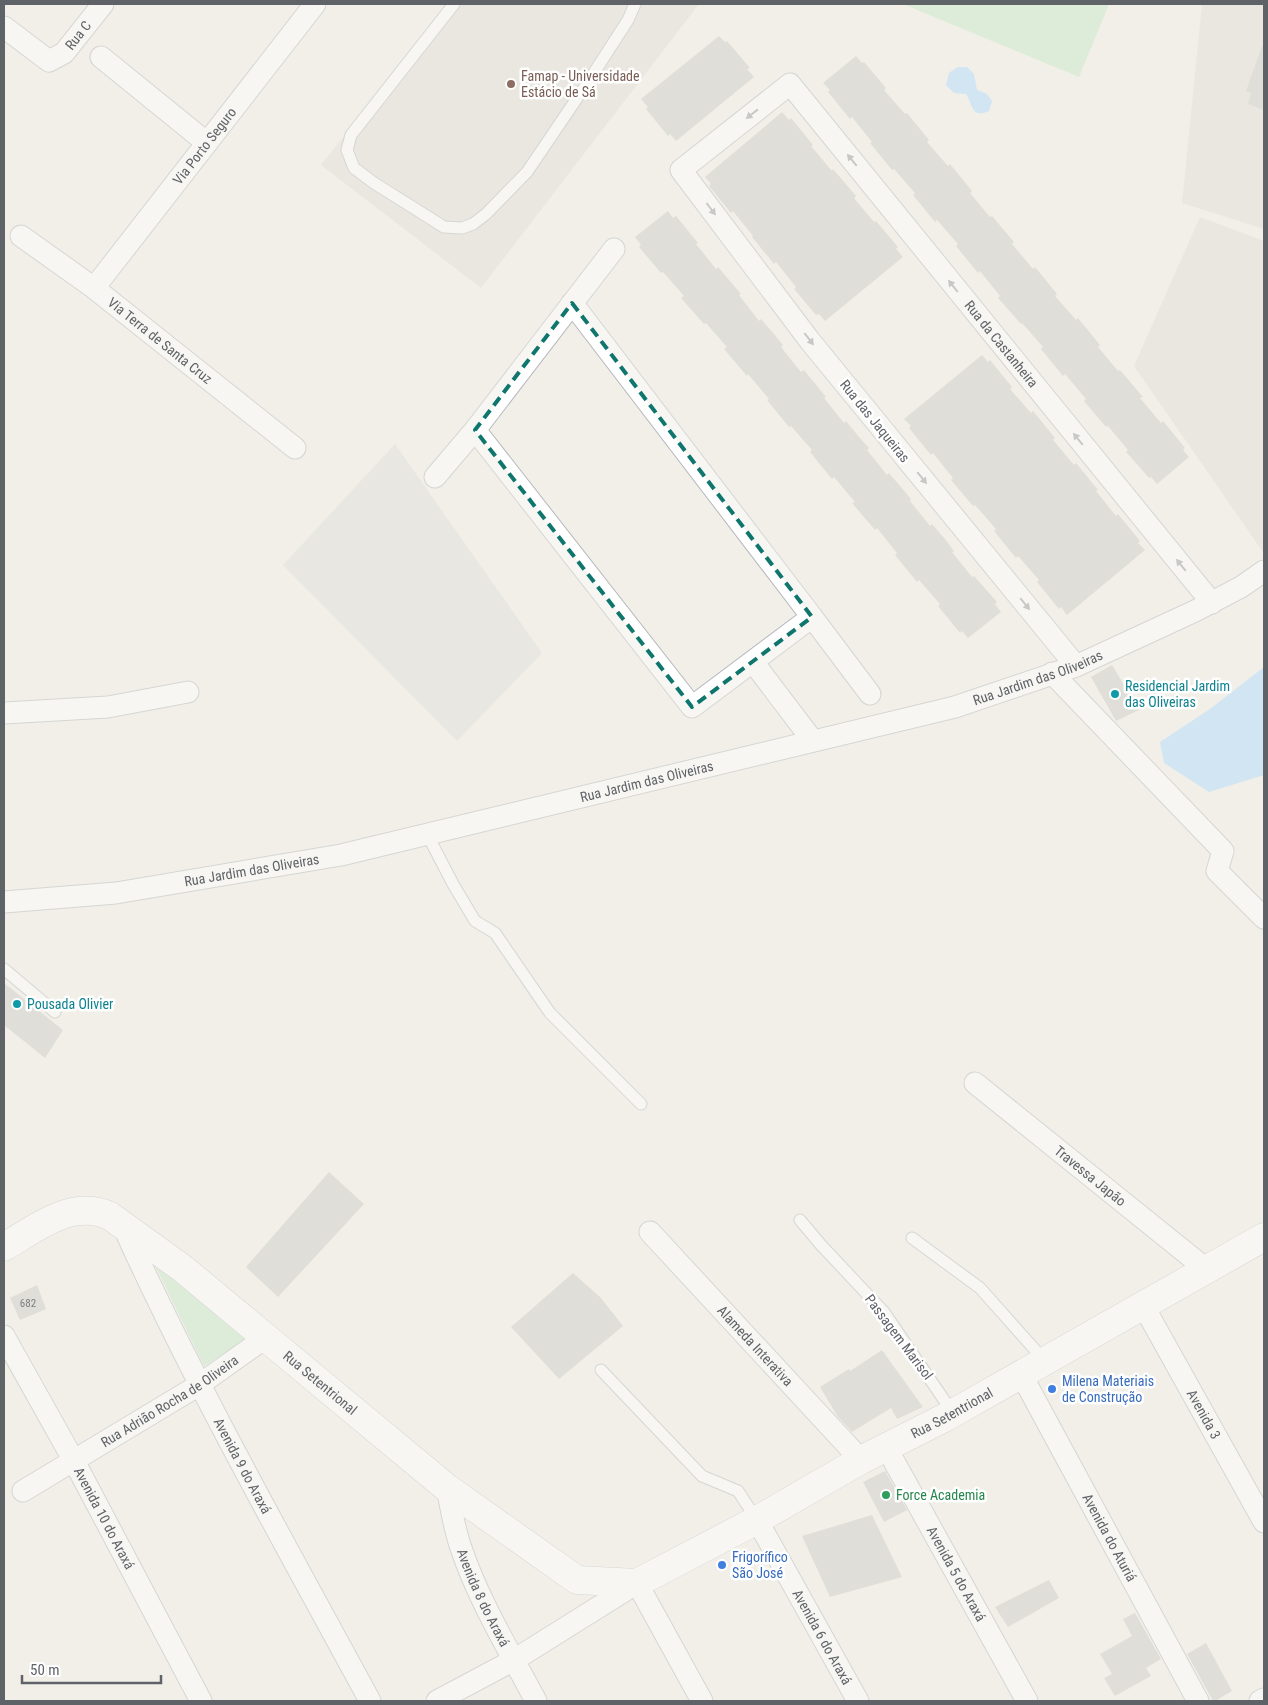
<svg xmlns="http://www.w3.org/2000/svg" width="1268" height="1705" viewBox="0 0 1268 1705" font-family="'Roboto Condensed',sans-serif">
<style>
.industrial{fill:#e0deda}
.education{fill:#e1ded6}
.green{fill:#c5e8c5}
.water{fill:#aadaff}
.building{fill:#cccac5}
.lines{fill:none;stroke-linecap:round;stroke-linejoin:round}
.service-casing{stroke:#b5b8bc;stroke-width:13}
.minor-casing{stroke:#b5b8bc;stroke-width:23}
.tertiary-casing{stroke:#b5b8bc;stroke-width:29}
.service{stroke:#fff;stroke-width:11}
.minor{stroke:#fff;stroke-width:21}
.tertiary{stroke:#fff;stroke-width:28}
.oneway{fill:#979a9d}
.marked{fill:none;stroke:#0f766e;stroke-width:4;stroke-dasharray:10 6;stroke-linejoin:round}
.education-dot{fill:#8d6e63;stroke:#fff;stroke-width:2}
.culture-dot{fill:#0f9aa8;stroke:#fff;stroke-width:2}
.shop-dot{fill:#3f7fe0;stroke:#fff;stroke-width:2}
.leisure-dot{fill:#2e9e5b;stroke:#fff;stroke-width:2}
.labels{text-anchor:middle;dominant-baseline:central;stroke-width:5;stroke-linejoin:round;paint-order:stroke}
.number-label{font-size:11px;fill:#7a7d7f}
.street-label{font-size:14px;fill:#5f6368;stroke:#fff}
.education-label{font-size:14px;fill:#785e54;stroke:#fff;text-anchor:start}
.culture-label{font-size:14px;fill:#0d838f;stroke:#fff;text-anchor:start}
.shop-label{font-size:14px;fill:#366cbe;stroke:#fff;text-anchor:start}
.leisure-label{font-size:14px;fill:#27864d;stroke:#fff;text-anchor:start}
</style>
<rect width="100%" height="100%" fill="#f1efe8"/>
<path class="industrial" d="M 395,444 L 542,653 L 457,741 L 283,565 Z"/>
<path class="education" d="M 450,4 L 699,4 L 481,288 L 321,165 Z
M 1202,4 L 1264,4 L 1264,229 L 1182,203 Z
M 1200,217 L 1264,241 L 1263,552 L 1134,366 Z"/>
<path class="green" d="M 903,4 L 1109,4 L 1079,77 Z
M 151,1257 L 248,1339 L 204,1366 Z"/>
<path class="water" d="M 958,67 L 967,67 L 974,74 L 977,90 L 987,94 L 992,101 L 989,111 C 971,119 973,104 966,94 L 954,93 L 946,85 L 949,73 Z
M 1264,667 L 1264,775 L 1209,792 L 1164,763 L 1160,742 L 1210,709 Z"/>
<path class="building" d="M 719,36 L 725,42 L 727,41 L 750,68 L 747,69 L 754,77 L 676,141 L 670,134 L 668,136 L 646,109 L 648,107 L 641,99 Z
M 1262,46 L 1264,47 L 1264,110 L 1248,104 L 1251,93 L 1246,91 Z
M 856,56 L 862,63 L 864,62 L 886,88 L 884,90 L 905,114 L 907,113 L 929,140 L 927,142 L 948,166 L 950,164 L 972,191 L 970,193 L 990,217 L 992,216 L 1014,242 L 1012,244 L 1033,269 L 1035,267 L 1057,294 L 1055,296 L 1076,320 L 1078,318 L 1100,345 L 1098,347 L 1118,371 L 1120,370 L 1143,397 L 1140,398 L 1161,423 L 1163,421 L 1185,448 L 1183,450 L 1189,457 L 1157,484 L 1151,477 L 1149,478 L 1136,463 L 1126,452 L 1128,450 L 1108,426 L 1106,427 L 1084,401 L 1086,399 L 1065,374 L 1063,376 L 1041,349 L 1043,347 L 1022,323 L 1021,324 L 998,298 L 1000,296 L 980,271 L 978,273 L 956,246 L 958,244 L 937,220 L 935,222 L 913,195 L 915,193 L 894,169 L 892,170 L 870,143 L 872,142 L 852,117 L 850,119 L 828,92 L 830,90 L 823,83 Z
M 782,112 L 789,120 L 791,118 L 813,145 L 811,146 L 832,171 L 833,169 L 856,196 L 854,198 L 874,222 L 876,221 L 898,247 L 896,249 L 903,257 L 825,321 L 819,314 L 816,315 L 794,289 L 796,287 L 776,262 L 774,264 L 752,237 L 753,236 L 733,211 L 731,213 L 709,186 L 711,184 L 705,177 Z
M 668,211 L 673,218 L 676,216 L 698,243 L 696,244 L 716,269 L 718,267 L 741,294 L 739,295 L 759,321 L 761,319 L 774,334 L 783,345 L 781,347 L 801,372 L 804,370 L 826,397 L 824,398 L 844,423 L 846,421 L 859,437 L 869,448 L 867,450 L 887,475 L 889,473 L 911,499 L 910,501 L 930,526 L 932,524 L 945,539 L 954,551 L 952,552 L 972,577 L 974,576 L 997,602 L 995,604 L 1001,612 L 968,638 L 962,631 L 960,633 L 938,606 L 940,604 L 919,580 L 917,582 L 895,555 L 897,553 L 877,528 L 875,530 L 852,503 L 855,502 L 834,477 L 832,479 L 810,452 L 812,450 L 791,426 L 789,427 L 767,400 L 769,399 L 748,374 L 747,376 L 724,349 L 727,347 L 706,323 L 704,324 L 681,298 L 684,296 L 663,272 L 661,273 L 639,247 L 641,245 L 635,237 Z
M 982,355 L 988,362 L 990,360 L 1012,387 L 1010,389 L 1031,413 L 1033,411 L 1055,438 L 1053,440 L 1074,465 L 1076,463 L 1098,490 L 1096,491 L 1116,516 L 1118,514 L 1140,541 L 1138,543 L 1145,550 L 1067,615 L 1061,607 L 1059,609 L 1037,582 L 1039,580 L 1018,556 L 1016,558 L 994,531 L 996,529 L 975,505 L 973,506 L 951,480 L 953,478 L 933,453 L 931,455 L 909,428 L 911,426 L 904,419 Z
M 1112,665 L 1139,710 L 1116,721 L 1091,677 Z
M 4,983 L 63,1030 L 45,1058 L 4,1025 Z
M 329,1172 L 364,1204 L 278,1297 L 246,1267 Z
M 573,1273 L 600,1297 L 623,1326 L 559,1379 L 511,1327 Z
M 37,1285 L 46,1309 L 20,1320 L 10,1298 Z
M 882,1350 L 923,1407 L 897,1419 L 891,1408 L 852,1432 L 838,1417 L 820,1387 L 849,1369 L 850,1371 Z
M 885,1471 L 907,1510 L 884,1522 L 863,1482 Z
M 872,1515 L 902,1577 L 830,1597 L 802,1536 Z
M 1049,1580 L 1059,1598 L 1008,1627 L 995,1607 Z
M 1135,1613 L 1161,1659 L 1146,1668 L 1151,1676 L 1115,1696 L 1104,1678 L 1112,1674 L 1100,1654 L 1132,1636 L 1123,1619 Z
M 1206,1643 L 1232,1691 L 1215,1701 L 1213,1701 L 1187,1654 Z"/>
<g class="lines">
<g class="service-casing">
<path id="service" d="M 454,4 L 351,135 L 347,150 L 354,168 L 374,183 L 444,227 L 462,228 L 473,224 L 486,214 L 527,172 L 588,82 L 628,20 L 635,4
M 427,834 L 453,884 L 475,921 L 495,933 L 550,1013 L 641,1104
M 4,969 L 55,1012
M 800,1220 L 821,1245 L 884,1312 L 953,1413
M 912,1238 L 980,1288 L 1045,1361
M 601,1370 L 702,1476 L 738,1491 L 757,1520"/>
</g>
<g class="minor-casing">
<g id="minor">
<path id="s1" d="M 4,27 L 49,61 L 64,53 L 103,4"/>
<path d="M 101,57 L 207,143"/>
<path id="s2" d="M 21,236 L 94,288 L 295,448"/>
<path id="s3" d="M 94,288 L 315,4"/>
<path d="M 475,430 L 692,707 L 812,617 L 572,303"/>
<path d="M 435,477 L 475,430 L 614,249"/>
<path d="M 812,617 L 870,694"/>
<path d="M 753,662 L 813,741"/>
<path id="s4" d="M 1076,666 L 810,341 L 681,170 L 790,84 L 1212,603"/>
<path d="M 1052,673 L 1223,851 L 1217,871 L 1264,918"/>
<path d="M 4,713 L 108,707 L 188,692"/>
<path id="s5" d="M 4,902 L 116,893 L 341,855 L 955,707 L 1076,666 L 1195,611 L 1241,587 L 1264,571"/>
<path id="s6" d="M 975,1083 L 1206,1269"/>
<path id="s7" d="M 123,1226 C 197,1389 285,1544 370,1701"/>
<path id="s8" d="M 650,1232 L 861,1460"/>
<path id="s9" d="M 1143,1305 L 1264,1522"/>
<path id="s10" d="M 4,1336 L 74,1461 L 201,1701"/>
<path id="s11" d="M 1021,1374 L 1198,1701"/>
<path id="s12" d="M 886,1447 L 1027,1701"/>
<path id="s13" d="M 447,1488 C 451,1507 454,1527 460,1545 C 478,1600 509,1650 536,1701"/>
<path id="s14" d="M 23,1491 L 199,1385 L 265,1338"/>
<path id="s15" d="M 757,1520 L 858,1701"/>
<path d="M 437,1701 L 514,1660 L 637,1583 L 702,1701"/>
<path d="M 1260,1701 L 1264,1699"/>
</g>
</g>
<g class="tertiary-casing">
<g id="tertiary">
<path id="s16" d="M 4,1247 C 35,1229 72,1198 110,1216 L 182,1268 L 447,1488 L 577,1580 L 637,1583 L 757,1520 L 861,1460 L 946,1417 L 1264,1237"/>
</g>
</g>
<use href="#service" class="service"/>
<use href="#minor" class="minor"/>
<use href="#tertiary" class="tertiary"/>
</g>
<defs><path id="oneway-solid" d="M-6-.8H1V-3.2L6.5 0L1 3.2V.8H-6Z" transform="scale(1.25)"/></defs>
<g class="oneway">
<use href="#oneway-solid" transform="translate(752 114) rotate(142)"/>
<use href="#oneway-solid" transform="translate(852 160) rotate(-129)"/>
<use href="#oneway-solid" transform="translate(711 209) rotate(53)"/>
<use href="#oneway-solid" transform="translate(953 286) rotate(-129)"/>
<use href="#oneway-solid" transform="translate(809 339) rotate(52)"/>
<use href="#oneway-solid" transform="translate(1078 439) rotate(-129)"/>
<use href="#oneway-solid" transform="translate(922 478) rotate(51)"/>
<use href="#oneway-solid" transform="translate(1181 565) rotate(-129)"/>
<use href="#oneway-solid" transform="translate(1025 604) rotate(51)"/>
</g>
<path d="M0 0H1268V1705H0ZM 572,303 L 812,617 L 692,707 L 475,430 Z" fill="#f1efe8" fill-opacity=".55" fill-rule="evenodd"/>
<path class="marked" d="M 572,303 L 812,617 L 692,707 L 475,430 Z"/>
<circle class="education-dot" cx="511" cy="84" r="5"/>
<g class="culture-dot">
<circle cx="1115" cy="694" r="5"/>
<circle cx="17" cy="1004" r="5"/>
</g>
<g class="shop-dot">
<circle cx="1052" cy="1389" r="5"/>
<circle cx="722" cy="1565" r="5"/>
</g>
<circle class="leisure-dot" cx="886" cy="1495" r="5"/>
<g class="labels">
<g class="number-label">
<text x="28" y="1303">682</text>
</g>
<g class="street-label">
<text stroke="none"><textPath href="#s1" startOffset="96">Rua C</textPath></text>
<text stroke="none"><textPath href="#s3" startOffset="180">Via Porto Seguro</textPath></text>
<text stroke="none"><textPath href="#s2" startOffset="174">Via Terra de Santa Cruz</textPath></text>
<text stroke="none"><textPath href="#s4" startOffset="1108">Rua da Castanheira</textPath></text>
<text transform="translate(875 421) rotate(51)">Rua das Jaqueiras</text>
<text stroke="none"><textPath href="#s5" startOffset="1060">Rua Jardim das Oliveiras</textPath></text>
<text stroke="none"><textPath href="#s5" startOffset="655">Rua Jardim das Oliveiras</textPath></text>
<text stroke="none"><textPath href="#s5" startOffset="250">Rua Jardim das Oliveiras</textPath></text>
<text stroke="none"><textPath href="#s6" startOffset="148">Travessa Japão</textPath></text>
<text transform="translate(899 1337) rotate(53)">Passagem Marisol</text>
<text stroke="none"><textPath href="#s8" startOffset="155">Alameda Interativa</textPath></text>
<text stroke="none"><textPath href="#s16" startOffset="384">Rua Setentrional</textPath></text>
<text stroke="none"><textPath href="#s14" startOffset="172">Rua Adrião Rocha de Oliveira</textPath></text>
<text stroke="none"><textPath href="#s16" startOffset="1126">Rua Setentrional</textPath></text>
<text stroke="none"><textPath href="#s9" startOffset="125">Avenida 3</textPath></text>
<text stroke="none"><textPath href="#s7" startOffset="268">Avenida 9 do Araxá</textPath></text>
<text stroke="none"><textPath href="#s10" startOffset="208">Avenida 10 do Araxá</textPath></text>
<text stroke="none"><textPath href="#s11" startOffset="186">Avenida do Aturiá</textPath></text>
<text stroke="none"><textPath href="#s12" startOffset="145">Avenida 5 do Araxá</textPath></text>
<text stroke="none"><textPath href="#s13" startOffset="116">Avenida 8 do Araxá</textPath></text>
<text stroke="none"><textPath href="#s15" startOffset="134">Avenida 6 do Araxá</textPath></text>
</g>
<g class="education-label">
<text x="521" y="76">Famap - Universidade<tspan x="521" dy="16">Estácio de Sá</tspan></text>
</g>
<g class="culture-label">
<text x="1125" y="686">Residencial Jardim<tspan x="1125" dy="16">das Oliveiras</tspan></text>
<text x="27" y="1004">Pousada Olivier</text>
</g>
<g class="shop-label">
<text x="1062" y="1381">Milena Materiais<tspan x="1062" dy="16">de Construção</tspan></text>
<text x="732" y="1557">Frigorífico<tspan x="732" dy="16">São José</tspan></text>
</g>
<g class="leisure-label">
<text x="896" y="1495">Force Academia</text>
</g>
</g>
<rect width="1268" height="1705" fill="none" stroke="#5f6368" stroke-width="10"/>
<path d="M22 1675v8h139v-8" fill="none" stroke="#5f6368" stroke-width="2.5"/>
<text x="30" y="1675" font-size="15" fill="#5f6368" stroke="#ffffff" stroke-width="4" paint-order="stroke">50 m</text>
</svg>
